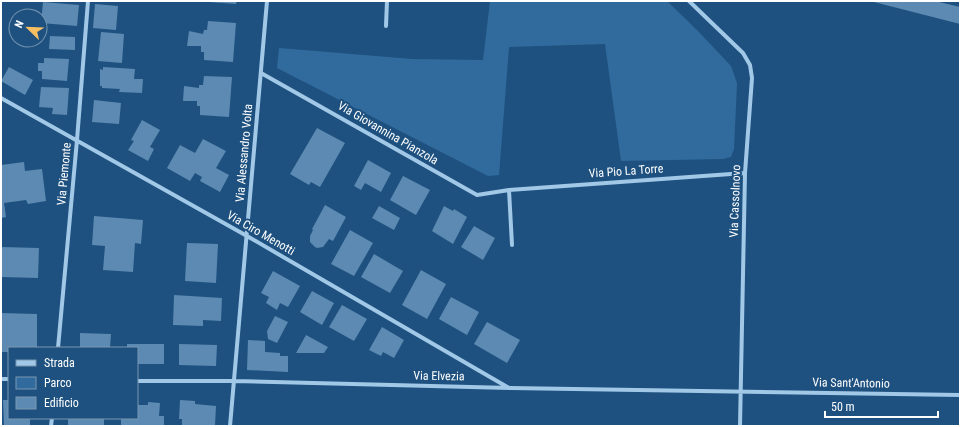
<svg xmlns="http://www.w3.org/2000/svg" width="961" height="427" viewBox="0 0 961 427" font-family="'Roboto Condensed',sans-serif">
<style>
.green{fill:#316b9d}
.building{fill:#5c8ab2}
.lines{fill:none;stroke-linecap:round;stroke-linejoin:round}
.street{stroke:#a2c8e8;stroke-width:4}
.labels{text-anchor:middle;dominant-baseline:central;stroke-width:4;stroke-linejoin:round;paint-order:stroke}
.street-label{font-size:12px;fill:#fff;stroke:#1e517f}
</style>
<rect width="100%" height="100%" fill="#1e517f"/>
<path class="green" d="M 490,1 L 667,1 L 697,30 L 731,66 L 737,83 L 734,149 L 731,157 L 723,159 L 621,161 L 605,44 L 509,47 L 499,175 L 488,176 L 277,68 L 279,48 L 412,59 L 483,60 Z"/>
<path class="building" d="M 209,1 L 237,1 L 236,4 L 209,2 Z
M 870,1 L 935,1 L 960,7 L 960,24 Z
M 43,2 L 79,5 L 77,26 L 41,23 Z
M 95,4 L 118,6 L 116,30 L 93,28 Z
M 208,21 L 236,23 L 233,62 L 204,60 L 204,52 L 201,52 L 201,46 L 187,46 L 189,31 L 203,34 L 204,30 L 207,30 Z
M 101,32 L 124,34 L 122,63 L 98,61 Z
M 50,36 L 75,37 L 75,50 L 49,49 Z
M 44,58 L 69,59 L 67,81 L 42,79 L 42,71 L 38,71 L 38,63 L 44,63 Z
M 9,67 L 33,80 L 25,95 L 1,81 Z
M 103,67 L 135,69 L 134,79 L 143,79 L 142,93 L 119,92 L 120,89 L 102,88 L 102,86 L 100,86 L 100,69 L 103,70 Z
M 204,76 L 232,77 L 229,117 L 200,115 L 200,106 L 197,106 L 197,101 L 183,101 L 184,86 L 199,88 L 199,85 L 203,85 Z
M 41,87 L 69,88 L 67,115 L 52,114 L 53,108 L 39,107 Z
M 94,100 L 121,103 L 119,124 L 92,122 Z
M 142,120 L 160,130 L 150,147 L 154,149 L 148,161 L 128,150 L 134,141 L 131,140 Z
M 317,128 L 345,143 L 320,187 L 311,182 L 309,185 L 290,174 Z
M 203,139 L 226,151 L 216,168 L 229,175 L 220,192 L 200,181 L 202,177 L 195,173 L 190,181 L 167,168 L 180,145 L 195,153 Z
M 368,160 L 391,173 L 381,192 L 365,183 L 361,190 L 354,186 Z
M 24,162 L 25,171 L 42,169 L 46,201 L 28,204 L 26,200 L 4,203 L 6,217 L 1,218 L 1,165 Z
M 403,176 L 430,190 L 416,215 L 390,200 Z
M 325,205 L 346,217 L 333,241 L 329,239 L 323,247 L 317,248 L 315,247 L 310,242 L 310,236 L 313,230 L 312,229 Z
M 379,206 L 400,218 L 394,230 L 372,218 Z
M 444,206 L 453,211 L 454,209 L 467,217 L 453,244 L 432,231 Z
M 94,216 L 143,220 L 141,244 L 135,243 L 133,272 L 103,270 L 105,246 L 92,245 Z
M 474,226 L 495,238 L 483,260 L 461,247 Z
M 350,230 L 373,243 L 354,276 L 331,264 Z
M 187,243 L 218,244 L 216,283 L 185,281 Z
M 1,247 L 39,248 L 38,278 L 1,277 Z
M 374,254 L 403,271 L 390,293 L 361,277 Z
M 421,270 L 446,284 L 427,319 L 402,305 Z
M 273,271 L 300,286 L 288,307 L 280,303 L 277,310 L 266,303 L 269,297 L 261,293 Z
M 312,291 L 334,303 L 322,325 L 300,312 Z
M 174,295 L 222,298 L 221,321 L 203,320 L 203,326 L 173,325 Z
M 451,297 L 479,312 L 467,335 L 439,319 Z
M 342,305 L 367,319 L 354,341 L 329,327 Z
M 1,313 L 37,314 L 37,348 L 9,348 L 9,352 L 1,352 Z
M 275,316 L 288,322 L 277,343 L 268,339 L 267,331 Z
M 487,322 L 520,340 L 507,363 L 474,344 Z
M 382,327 L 404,340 L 394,358 L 383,352 L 381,356 L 369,350 Z
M 80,333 L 111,334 L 110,348 L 80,348 Z
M 306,335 L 328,347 L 324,353 L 296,353 Z
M 248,340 L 265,341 L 265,352 L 280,353 L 280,356 L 288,356 L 288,372 L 247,370 Z
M 127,344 L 164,344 L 164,364 L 137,364 L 137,348 L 127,348 Z
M 179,344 L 217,345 L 216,366 L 179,365 Z
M 3,400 L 9,400 L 9,418 L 30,418 L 30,425 L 27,425 L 27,426 L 4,426 Z
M 180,400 L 195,401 L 195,404 L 216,406 L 215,426 L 182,426 L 182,419 L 179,419 Z
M 148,402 L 160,403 L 159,416 L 164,416 L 164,426 L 121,426 L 121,418 L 137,418 L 137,405 L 148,405 Z
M 68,418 L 104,418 L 104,426 L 68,426 Z"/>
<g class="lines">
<path class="street" d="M 689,1 L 743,53 L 750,65 L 752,78 L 745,173 L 740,426
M 386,26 L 387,1
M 261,73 L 477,195 L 509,190 L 745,173
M 1,98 L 247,236 L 509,388
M 509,190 L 512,245
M 58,348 L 77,140 L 88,1
M 1,379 L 9,379
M 137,381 L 233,381 L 510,388 L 960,395
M 51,426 L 52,418
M 230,426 L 267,1"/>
</g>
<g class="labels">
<g class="street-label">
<text transform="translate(388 133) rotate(30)">Via Giovannina Pianzola</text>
<text transform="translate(244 153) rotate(-85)">Via Alessandro Volta</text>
<text transform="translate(626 171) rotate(-4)">Via Pio La Torre</text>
<text transform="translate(64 174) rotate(-85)">Via Piemonte</text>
<text transform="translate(735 201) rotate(-88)">Via Cassolnovo</text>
<text transform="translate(261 233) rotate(30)">Via Ciro Menotti</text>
<text transform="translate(439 376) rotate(1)">Via Elvezia</text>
<text transform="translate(851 383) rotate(1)">Via Sant'Antonio</text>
</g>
</g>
<rect width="961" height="427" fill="none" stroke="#ffffff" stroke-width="4"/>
<rect x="8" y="347" width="130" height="72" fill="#1e517f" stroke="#7897b2"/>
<rect x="16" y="360" width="20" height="6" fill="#a2c8e8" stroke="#7897b2"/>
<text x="44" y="367" font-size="12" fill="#ffffff">Strada</text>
<rect x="16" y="377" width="20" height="12" fill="#316b9d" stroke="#7897b2"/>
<text x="44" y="387" font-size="12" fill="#ffffff">Parco</text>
<rect x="16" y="397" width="20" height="12" fill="#5c8ab2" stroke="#7897b2"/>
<text x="44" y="407" font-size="12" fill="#ffffff">Edificio</text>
<g transform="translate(28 28) rotate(293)"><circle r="19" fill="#1e517f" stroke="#7897b2"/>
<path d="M0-3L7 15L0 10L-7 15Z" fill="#f7be62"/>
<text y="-6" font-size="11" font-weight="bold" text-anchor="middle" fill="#ffffff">N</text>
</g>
<path d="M825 411v6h113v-6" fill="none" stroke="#ffffff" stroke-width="2"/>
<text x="831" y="411" font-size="12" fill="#ffffff" stroke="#1e517f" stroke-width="3" paint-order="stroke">50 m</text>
</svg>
